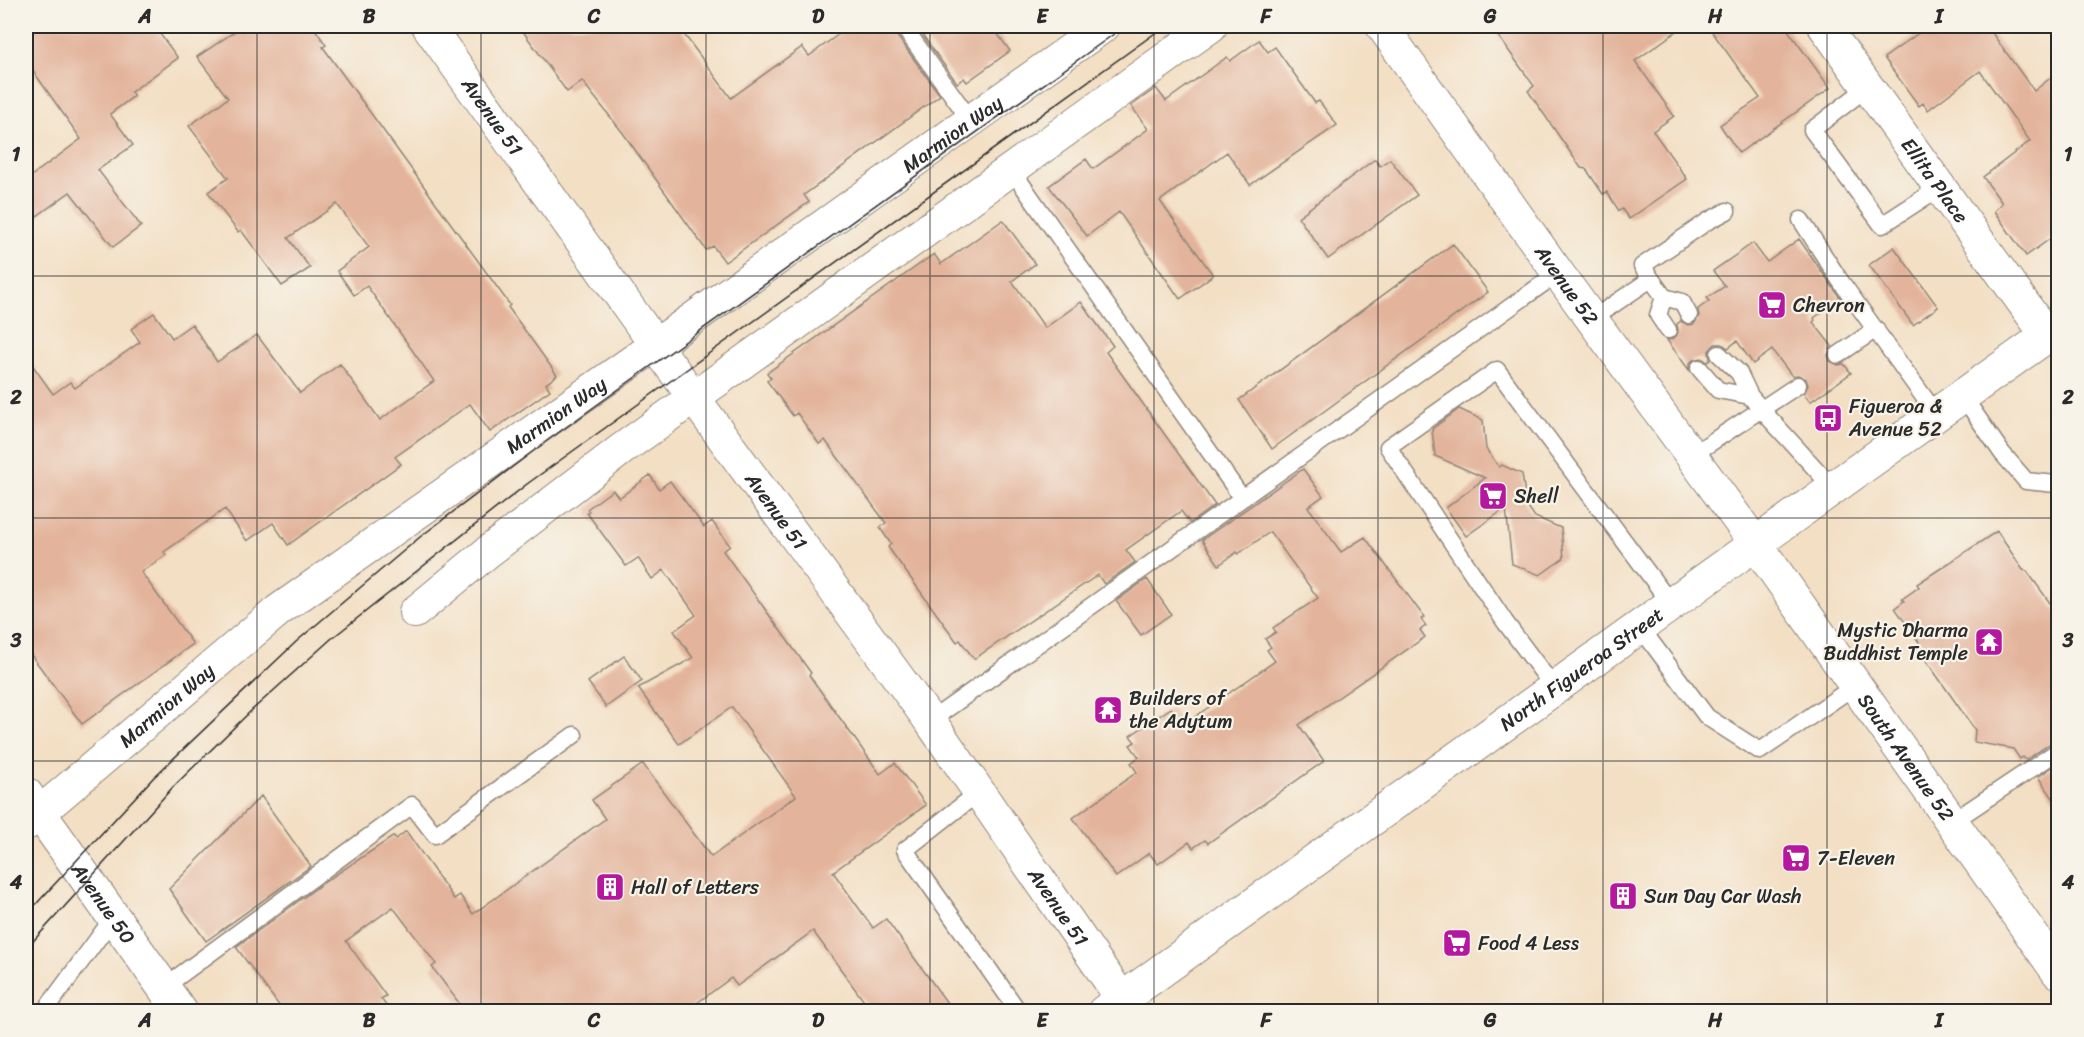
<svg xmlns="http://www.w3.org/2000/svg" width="2084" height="1037" viewBox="0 0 2084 1037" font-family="Sriracha,sans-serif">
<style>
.building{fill:#e3b49b}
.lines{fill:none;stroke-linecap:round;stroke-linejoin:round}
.service-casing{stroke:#8f8578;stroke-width:19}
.minor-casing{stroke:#8f8578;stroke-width:34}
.tertiary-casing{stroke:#8f8578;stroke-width:35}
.secondary-casing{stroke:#8f8578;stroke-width:35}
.service{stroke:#fff;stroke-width:16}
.minor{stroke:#fff;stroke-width:32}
.tertiary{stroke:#fff;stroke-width:33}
.secondary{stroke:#fff;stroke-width:33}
.tram{stroke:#2b2b2b;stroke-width:1.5}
.grid{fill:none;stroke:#2b2b2b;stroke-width:1.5;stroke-opacity:0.55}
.labels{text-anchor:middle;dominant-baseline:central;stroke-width:4.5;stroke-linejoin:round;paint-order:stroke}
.street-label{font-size:20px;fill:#2b2b2b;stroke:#f7f3e8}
.poi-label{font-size:20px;fill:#2b2b2b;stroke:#f7f3e8;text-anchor:start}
.neatline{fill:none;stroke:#2b2b2b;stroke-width:2}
.grid-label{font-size:20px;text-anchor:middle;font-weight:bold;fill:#2b2b2b}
</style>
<rect width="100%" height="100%" fill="#f7f3e8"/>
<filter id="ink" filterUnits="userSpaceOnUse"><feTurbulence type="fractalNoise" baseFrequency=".0167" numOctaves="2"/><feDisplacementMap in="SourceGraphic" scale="12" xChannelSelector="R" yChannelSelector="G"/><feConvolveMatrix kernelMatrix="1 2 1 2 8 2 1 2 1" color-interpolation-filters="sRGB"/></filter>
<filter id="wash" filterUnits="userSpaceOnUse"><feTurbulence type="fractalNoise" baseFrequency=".008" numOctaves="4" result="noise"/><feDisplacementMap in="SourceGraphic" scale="24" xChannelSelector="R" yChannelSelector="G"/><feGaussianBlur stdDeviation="1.35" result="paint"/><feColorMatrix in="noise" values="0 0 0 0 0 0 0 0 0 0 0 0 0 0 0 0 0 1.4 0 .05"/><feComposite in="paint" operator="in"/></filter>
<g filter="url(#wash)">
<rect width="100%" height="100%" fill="#f3dfc4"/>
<g id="blocks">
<path class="building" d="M 26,26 L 154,26 L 178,58 L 131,92 L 134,96 L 110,114 L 133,145 L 98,170 L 141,226 L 113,247 L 70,192 L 26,224 L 26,180 L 81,139 L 26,61 Z
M 243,26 L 313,26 L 326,45 L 323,47 L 338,68 L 510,305 L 508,307 L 557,375 L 546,384 L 550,390 L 490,432 L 470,404 L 395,457 L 401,464 L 288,545 L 273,523 L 247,541 L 225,509 L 164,552 L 166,555 L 141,572 L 193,644 L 82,724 L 26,648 L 26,356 L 53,394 L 70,382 L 75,388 L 140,342 L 131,329 L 154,313 L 172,338 L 192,324 L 217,362 L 257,335 L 300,393 L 340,364 L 380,420 L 434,381 L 367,286 L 354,295 L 337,271 L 369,247 L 337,204 L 288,238 L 310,268 L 282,286 L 241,230 L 238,232 L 208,192 L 228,178 L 189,126 L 228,98 L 197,57 Z
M 519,26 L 678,26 L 731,98 L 802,47 L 809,56 L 850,26 L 893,26 L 894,32 L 940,95 L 804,195 L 809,202 L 725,262 L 713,246 L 706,250 L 623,133 L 582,81 L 567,92 Z
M 916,26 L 992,26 L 1010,51 L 967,82 L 964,78 L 957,83 Z
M 1491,26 L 1684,26 L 1635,61 L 1674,116 L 1653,131 L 1687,179 L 1629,219 L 1622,209 L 1619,211 L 1607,192 L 1603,194 L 1586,169 L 1581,168 L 1528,91 L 1534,86 Z
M 1708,26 L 1785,26 L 1830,88 L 1739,153 L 1720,125 L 1760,98 Z
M 1934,26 L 1987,26 L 2034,91 L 2058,72 L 2058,233 L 2026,256 L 1994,211 L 2002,203 L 1983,177 L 2030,141 L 1980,71 L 1928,110 L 1923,103 L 1919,106 L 1884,58 L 1927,27 L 1929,30 Z
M 1259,40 L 1268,52 L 1275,47 L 1315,103 L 1319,101 L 1337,125 L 1250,185 L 1227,152 L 1160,201 L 1213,275 L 1180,299 L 1119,212 L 1087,236 L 1049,186 L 1086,159 L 1093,169 L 1148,129 L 1131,106 L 1156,88 L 1166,101 L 1227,57 L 1230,61 Z
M 1375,159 L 1380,166 L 1390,159 L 1417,195 L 1328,259 L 1298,217 Z
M 1003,220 L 1035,264 L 1012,281 L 1045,328 L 1081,302 L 1113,346 L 1106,352 L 1215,505 L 1190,523 L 1181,511 L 1126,550 L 1135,562 L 1104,584 L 1098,575 L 974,659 L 960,640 L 957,642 L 888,547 L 891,544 L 880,528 L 886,523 L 825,440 L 819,444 L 797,413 L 793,416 L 767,381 L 771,378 L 767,373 L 934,254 L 941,264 Z
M 1799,239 L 1841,299 L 1814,318 L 1815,320 L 1813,322 L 1832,346 L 1828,355 L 1830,361 L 1838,365 L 1844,364 L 1851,373 L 1810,402 L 1804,394 L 1808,385 L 1806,379 L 1798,375 L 1792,376 L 1772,350 L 1753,364 L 1737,341 L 1728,348 L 1722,344 L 1715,344 L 1709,351 L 1710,360 L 1707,362 L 1702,358 L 1693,360 L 1689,364 L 1689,370 L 1667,340 L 1673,339 L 1677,335 L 1678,330 L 1677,324 L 1681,321 L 1688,325 L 1694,324 L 1699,316 L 1698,309 L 1709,301 L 1707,298 L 1725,286 L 1713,271 L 1753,243 L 1767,262 Z
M 1453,244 L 1488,292 L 1272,449 L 1239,400 Z
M 1894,247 L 1938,307 L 1913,325 L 1869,265 Z
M 1459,409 L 1483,420 L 1486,449 L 1499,467 L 1502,465 L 1522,474 L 1525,495 L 1521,497 L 1535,517 L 1561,528 L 1564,558 L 1540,575 L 1512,564 L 1506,508 L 1466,536 L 1446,508 L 1485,478 L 1435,456 L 1432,429 Z
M 1303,469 L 1323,496 L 1308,507 L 1341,552 L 1365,537 L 1424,617 L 1421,619 L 1426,626 L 1420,630 L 1425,637 L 1299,725 L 1324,761 L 1208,843 L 1205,840 L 1193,848 L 1189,842 L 1158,864 L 1149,853 L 1116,877 L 1073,818 L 1137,772 L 1131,763 L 1139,757 L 1130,745 L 1135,742 L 1130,736 L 1171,708 L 1183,725 L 1275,661 L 1267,650 L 1271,647 L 1265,639 L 1276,632 L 1273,628 L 1318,598 L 1270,532 L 1238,554 L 1237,552 L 1219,565 L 1202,540 Z
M 650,475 L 659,489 L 670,481 L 704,527 L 712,521 L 730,546 L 723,551 L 811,673 L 809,675 L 880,774 L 895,763 L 926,805 L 833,872 L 873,928 L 886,919 L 953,1011 L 871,1011 L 813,931 L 737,986 L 731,978 L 686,1011 L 465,1011 L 432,967 L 436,964 L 393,907 L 346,941 L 386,996 L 381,999 L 390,1011 L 283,1011 L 236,947 L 323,883 L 394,836 L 396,839 L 406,831 L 454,899 L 460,895 L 473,914 L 605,819 L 592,800 L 643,764 L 711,857 L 796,796 L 732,707 L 679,744 L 638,688 L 693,658 L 674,631 L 696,615 L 664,570 L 652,579 L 638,558 L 626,566 L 587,513 L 589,511 L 587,509 L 613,490 L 619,498 Z
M 1997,531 L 2023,570 L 2027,571 L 2058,614 L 2058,741 L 2052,742 L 2026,760 L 2023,757 L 2020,759 L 2013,749 L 1974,742 L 1975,730 L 1918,649 L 1919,642 L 1895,608 L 1904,601 L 1902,599 L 1919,587 L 1917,584 Z
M 1147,579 L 1171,614 L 1141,635 L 1116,601 Z
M 624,656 L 642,681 L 606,707 L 588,682 Z
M 2058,763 L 2058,805 L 2038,777 Z
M 261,796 L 311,866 L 206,941 L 169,889 Z"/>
</g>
</g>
<g filter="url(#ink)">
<use href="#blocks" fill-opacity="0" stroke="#8f8578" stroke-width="1.5"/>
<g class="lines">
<g class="service-casing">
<path id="service" d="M 903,26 L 971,121
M 1868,87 L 1812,130 L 1882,225 L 1939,188
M 1011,169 L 1242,498
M 1801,220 L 1839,279 L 1936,414
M 1664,297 L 1658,315 L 1668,330
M 1689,315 L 1682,302 L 1664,297 L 1642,266 L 1708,221 L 1727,211
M 1592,319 L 1651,279
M 1719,354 L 1739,373 L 1750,396 L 1761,409 L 1833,488
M 1838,355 L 1876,329
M 1699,368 L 1718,390 L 1750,396
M 1962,395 L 2002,453 L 2026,481 L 2056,484 L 2058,487
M 1692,455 L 1798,385
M 1640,627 L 1707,717 L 1760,751 L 1856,685
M 1555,689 L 1505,622 L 1388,447 L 1497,370 L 1671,604
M 930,721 L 1558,273
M 979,792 L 905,850 L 1019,1012
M 1952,822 L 2058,751
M 164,987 L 412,805 L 435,835 L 574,735
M 44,1012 L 113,918"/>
</g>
<g class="minor-casing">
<g id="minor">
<path id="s1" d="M 428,26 L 664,357 L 930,721 L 1122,999"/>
<path id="s2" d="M 1382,26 L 1558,273 L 1755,543"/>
<path id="s3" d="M 1824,26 L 2047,336"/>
<path d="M 415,612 L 489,551 L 622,449 L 1211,26"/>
<path id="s4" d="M 26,824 L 279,610 L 691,320 L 1104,26"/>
</g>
</g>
<g class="tertiary-casing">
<g id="tertiary">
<path id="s5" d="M 1755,543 L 2058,972"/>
<path id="s6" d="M 26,794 L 181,1012"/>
</g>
</g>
<g class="secondary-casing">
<g id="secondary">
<path id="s7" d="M 1104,1012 L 1833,488 L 2058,328"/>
</g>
</g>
<use href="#service" class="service"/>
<use href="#minor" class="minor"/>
<use href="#tertiary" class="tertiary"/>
<use href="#secondary" class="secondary"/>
<path class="tram" d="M 26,915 L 153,778 L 297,641 L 420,537 L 548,440 L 1125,26
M 26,949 L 173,787 L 252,710 L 331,639 L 527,484 L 1165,26"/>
</g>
</g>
<path class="grid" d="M 257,26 L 257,1012M 481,26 L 481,1012M 706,26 L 706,1012M 930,26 L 930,1012M 1154,26 L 1154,1012M 1378,26 L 1378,1012M 1603,26 L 1603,1012M 1827,26 L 1827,1012M 26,276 L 2058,276M 26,518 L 2058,518M 26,761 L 2058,761"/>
<defs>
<g id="supermarket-square" transform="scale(1.5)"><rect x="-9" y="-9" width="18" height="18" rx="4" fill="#b5179e" stroke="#f7f3e8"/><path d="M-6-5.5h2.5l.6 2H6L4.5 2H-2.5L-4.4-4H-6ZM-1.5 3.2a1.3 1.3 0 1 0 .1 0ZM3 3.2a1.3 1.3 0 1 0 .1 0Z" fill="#fff"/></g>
<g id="bus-square" transform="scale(1.5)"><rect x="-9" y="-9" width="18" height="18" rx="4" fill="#b5179e" stroke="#f7f3e8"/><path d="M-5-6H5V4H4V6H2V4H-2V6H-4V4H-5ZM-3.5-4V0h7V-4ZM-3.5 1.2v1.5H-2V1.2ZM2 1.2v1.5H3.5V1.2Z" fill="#fff"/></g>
<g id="temple-square" transform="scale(1.5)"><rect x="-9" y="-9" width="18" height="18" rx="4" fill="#b5179e" stroke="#f7f3e8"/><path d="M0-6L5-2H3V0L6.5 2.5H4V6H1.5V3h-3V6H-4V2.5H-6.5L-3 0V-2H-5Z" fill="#fff"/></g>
<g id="building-square" transform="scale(1.5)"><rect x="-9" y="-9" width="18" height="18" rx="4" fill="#b5179e" stroke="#f7f3e8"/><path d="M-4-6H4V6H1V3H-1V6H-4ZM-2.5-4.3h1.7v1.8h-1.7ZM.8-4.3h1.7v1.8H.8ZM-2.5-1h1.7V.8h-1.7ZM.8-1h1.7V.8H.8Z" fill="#fff"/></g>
</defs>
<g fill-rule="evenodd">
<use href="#supermarket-square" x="1772" y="305"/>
<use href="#bus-square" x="1828" y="418"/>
<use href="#supermarket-square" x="1493" y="496"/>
<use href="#temple-square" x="1989" y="642"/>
<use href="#temple-square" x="1108" y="710"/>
<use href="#supermarket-square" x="1796" y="858"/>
<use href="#building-square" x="610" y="887"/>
<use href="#building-square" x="1623" y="896"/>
<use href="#supermarket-square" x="1457" y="943"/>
</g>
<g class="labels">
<g class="street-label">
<text stroke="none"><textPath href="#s1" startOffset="111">Avenue 51</textPath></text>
<text stroke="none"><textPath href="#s4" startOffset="1156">Marmion Way</textPath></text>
<text stroke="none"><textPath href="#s3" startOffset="190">Ellita Place</textPath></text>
<text stroke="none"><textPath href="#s2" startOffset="318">Avenue 52</textPath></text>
<text stroke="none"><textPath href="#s4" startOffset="670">Marmion Way</textPath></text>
<text stroke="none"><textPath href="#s1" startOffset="597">Avenue 51</textPath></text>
<text stroke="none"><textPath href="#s7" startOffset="588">North Figueroa Street</textPath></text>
<text stroke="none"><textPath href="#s4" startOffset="184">Marmion Way</textPath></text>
<text stroke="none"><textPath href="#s5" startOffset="262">South Avenue 52</textPath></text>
<text stroke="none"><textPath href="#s6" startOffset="134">Avenue 50</textPath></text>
<text stroke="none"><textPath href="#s1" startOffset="1083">Avenue 51</textPath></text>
</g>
<g class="poi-label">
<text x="1793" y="305">Chevron</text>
<text x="1849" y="406">Figueroa &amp;<tspan x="1849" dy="23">Avenue 52</tspan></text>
<text x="1514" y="496">Shell</text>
<text x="1968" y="630" text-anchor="end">Mystic Dharma<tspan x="1968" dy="23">Buddhist Temple</tspan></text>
<text x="1129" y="698">Builders of<tspan x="1129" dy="23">the Adytum</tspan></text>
<text x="1817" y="858">7-Eleven</text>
<text x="631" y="887">Hall of Letters</text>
<text x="1644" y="896">Sun Day Car Wash</text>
<text x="1478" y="943">Food 4 Less</text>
</g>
</g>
<rect width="2084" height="1037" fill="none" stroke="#f7f3e8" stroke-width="66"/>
<rect x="33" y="33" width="2018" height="971" class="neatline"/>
<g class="grid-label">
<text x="145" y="23">A</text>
<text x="369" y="23">B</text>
<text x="594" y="23">C</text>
<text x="818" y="23">D</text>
<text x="1042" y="23">E</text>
<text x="1266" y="23">F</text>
<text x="1490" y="23">G</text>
<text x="1715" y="23">H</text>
<text x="1939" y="23">I</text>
<text x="16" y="161">1</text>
<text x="2068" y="161">1</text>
<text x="16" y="404">2</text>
<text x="2068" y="404">2</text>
<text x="16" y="647">3</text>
<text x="2068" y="647">3</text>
<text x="16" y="889">4</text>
<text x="2068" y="889">4</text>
<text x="145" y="1027">A</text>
<text x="369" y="1027">B</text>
<text x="594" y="1027">C</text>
<text x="818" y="1027">D</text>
<text x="1042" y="1027">E</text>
<text x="1266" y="1027">F</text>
<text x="1490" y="1027">G</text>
<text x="1715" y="1027">H</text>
<text x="1939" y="1027">I</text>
</g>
</svg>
